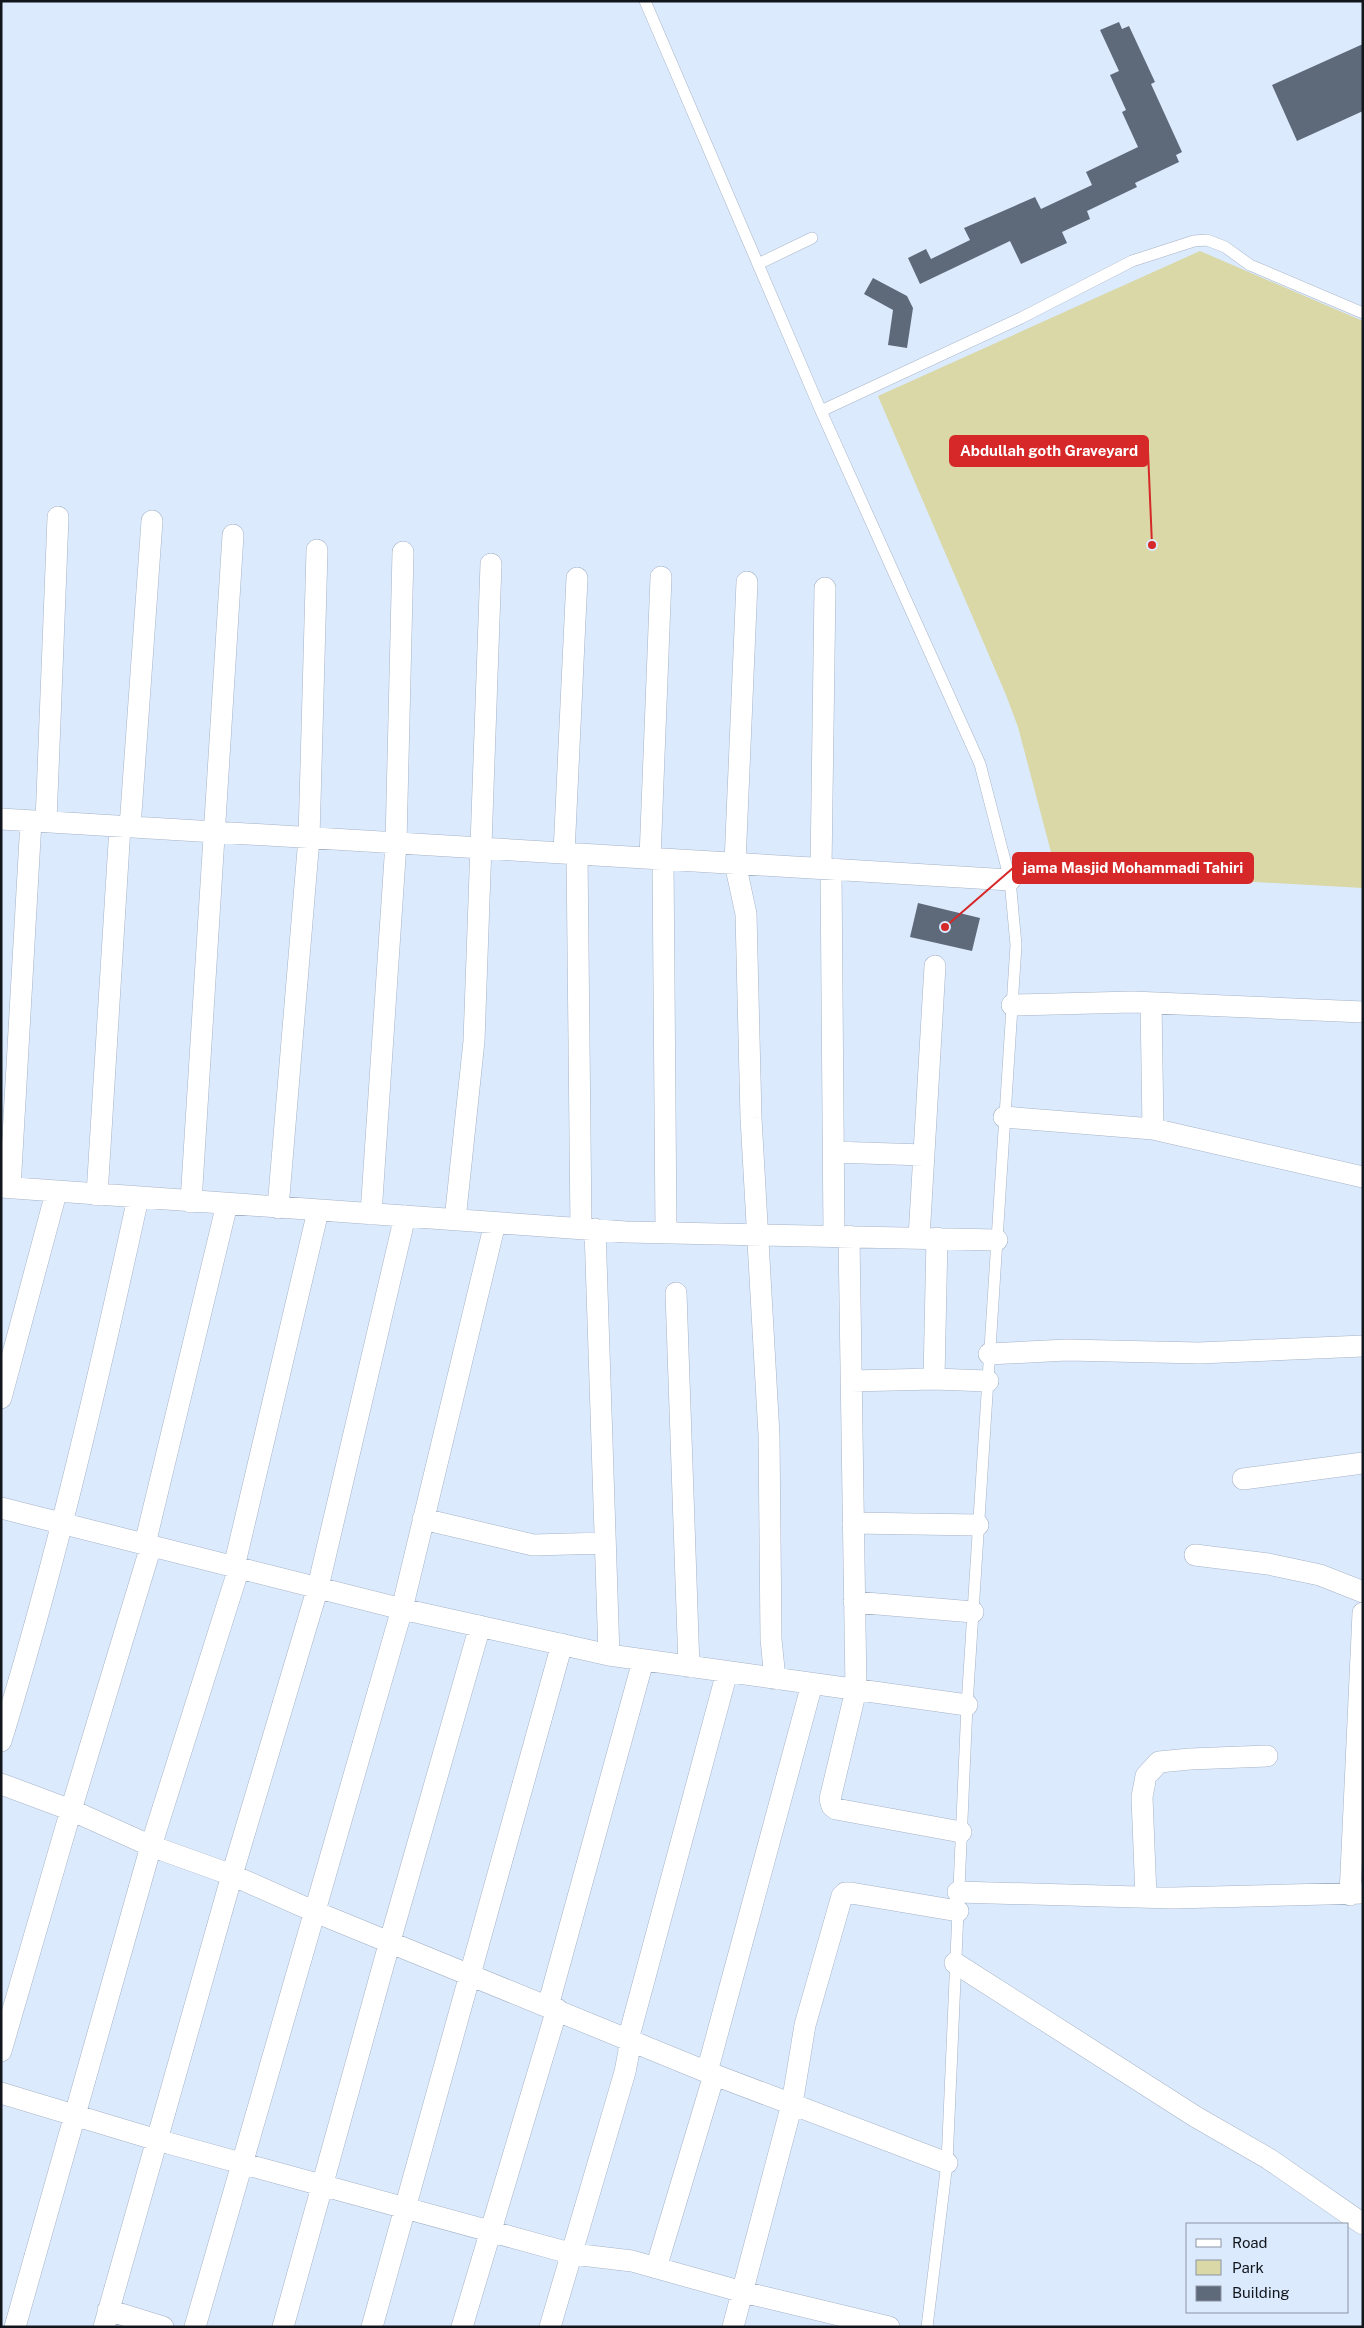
<svg xmlns="http://www.w3.org/2000/svg" width="1364" height="2328" viewBox="0 0 1364 2328" font-family="'Public Sans',sans-serif">
<style>
.green{fill:#d9d8a6}
.building{fill:#5e697a}
.lines{fill:none;stroke-linecap:round;stroke-linejoin:round}
.service-casing{stroke:#a6b3c6;stroke-width:12}
.minor-casing{stroke:#a6b3c6;stroke-width:22}
.service{stroke:#fff;stroke-width:11}
.minor{stroke:#fff;stroke-width:21}
.leader{fill:none;stroke:#d62828;stroke-width:2}
.callout-dot{fill:#d62828;stroke:#dceafe;stroke-width:2}
.callout{fill:#d62828;stroke:#d62828;stroke-width:2}
.callout-label{font-size:15px;text-anchor:middle;font-weight:bold;fill:#fff}
</style>
<rect width="100%" height="100%" fill="#dceafe"/>
<path class="green" d="M 1200,251 L 1363,321 L 1363,888 L 1056,871 L 1018,727 L 1006,695 L 878,396 Z"/>
<path class="building" d="M 1119,22 L 1122,29 L 1129,26 L 1155,82 L 1151,84 L 1182,152 L 1176,155 L 1179,162 L 1135,183 L 1137,187 L 1087,211 L 1090,219 L 1062,232 L 1067,243 L 1021,264 L 1010,241 L 920,284 L 908,258 L 926,249 L 931,259 L 970,240 L 964,228 L 1035,197 L 1041,209 L 1092,185 L 1086,172 L 1138,147 L 1122,112 L 1126,110 L 1110,75 L 1119,71 L 1100,30 Z
M 1363,44 L 1363,111 L 1297,141 L 1272,85 Z
M 873,278 L 907,296 L 913,308 L 907,348 L 888,345 L 893,310 L 864,294 Z
M 918,903 L 980,918 L 972,951 L 910,937 Z"/>
<g class="lines">
<g class="service-casing">
<path id="service" d="M 645,1 L 821,411 L 980,764 L 1010,880 L 1016,945 L 967,1705 L 947,2163 L 927,2327
M 758,264 L 812,238
M 821,411 L 1021,318 L 1132,261 L 1194,241 L 1207,240 L 1225,247 L 1250,265 L 1363,313"/>
</g>
<g class="minor-casing">
<path id="minor" d="M 747,582 L 735,863 L 746,914 L 751,1118 L 769,1435 L 771,1639 L 775,1679
M 1,819 L 1010,880
M 46,822 L 58,517
M 130,827 L 152,521
M 564,853 L 577,578
M 577,854 L 581,1228
M 650,858 L 661,577
M 663,859 L 666,1232
M 821,868 L 825,588
M 831,869 L 834,1236
M 1151,1003 L 1153,1129
M 1012,1005 L 1133,1002 L 1363,1012
M 1004,1117 L 1153,1129 L 1363,1177
M 833,1152 L 924,1155
M 1,1187 L 626,1232 L 997,1240
M 10,1188 L 31,821
M 97,1195 L 120,827
M 191,1202 L 233,535
M 278,1208 L 309,838 L 317,550
M 371,1214 L 396,843 L 403,552
M 455,1220 L 474,1041 L 491,564
M 595,1229 L 609,1655
M 849,1236 L 856,1690 L 830,1799 L 832,1806 L 836,1809 L 961,1832
M 919,1238 L 935,966
M 676,1293 L 689,1667
M 989,1354 L 1067,1350 L 1199,1353 L 1363,1346
M 934,1379 L 937,1238
M 851,1381 L 934,1379 L 988,1381
M 1,1398 L 56,1193
M 1243,1479 L 1363,1463
M 1,1508 L 402,1609 L 609,1655 L 967,1705
M 423,1519 L 533,1545 L 605,1543
M 853,1523 L 978,1525
M 145,1544 L 227,1204
M 1195,1555 L 1268,1564 L 1320,1575 L 1363,1592
M 234,1567 L 318,1211
M 854,1602 L 973,1612
M 1,1741 C 56,1562 98,1381 138,1198
M 1,1784 L 71,1810 L 151,1846 L 232,1875 L 313,1911 L 707,2072 L 947,2163
M 958,1892 L 1173,1898 L 1363,1893
M 1350,1895 L 1363,1613
M 1146,1897 L 1142,1797 L 1146,1776 L 1159,1762 L 1190,1759 L 1267,1756
M 955,1963 L 1196,2117 L 1269,2159 L 1363,2224
M 548,2006 L 643,1661
M 1,2051 L 71,1810 L 151,1546
M 707,2072 L 812,1684
M 1,2093 L 157,2140 L 573,2254 L 632,2261 L 743,2292 L 889,2327
M 656,2268 L 714,2075
M 108,2310 L 163,2327
M 15,2327 L 151,1846 L 239,1568
M 104,2327 L 232,1875 L 318,1587 L 405,1216
M 195,2327 L 402,1609 L 495,1223
M 283,2327 L 390,1941 L 480,1626
M 372,2327 L 562,1644
M 462,2327 L 557,2009
M 550,2327 L 625,2072 L 629,2051 L 628,2040 L 727,1672
M 733,2327 L 792,2104 L 805,2025 L 842,1896 L 845,1893 L 851,1893 L 958,1911"/>
</g>
<use href="#service" class="service"/>
<use href="#minor" class="minor"/>
</g>
<path class="leader" d="M1152 545L1148 451M945 927L1013 868"/>
<g class="callout-dot">
<circle cx="1152" cy="545" r="5"/>
<circle cx="945" cy="927" r="5"/>
</g>
<g class="callout">
<rect x="950" y="436" width="198" height="30" rx="5"/>
<rect x="1013" y="853" width="240" height="30" rx="5"/>
</g>
<g class="callout-label">
<text x="1049" y="456">Abdullah goth Graveyard</text>
<text x="1133" y="873">jama Masjid Mohammadi Tahiri</text>
</g>
<rect width="1364" height="2328" fill="none" stroke="#11151c" stroke-width="5"/>
<rect x="1186" y="2223" width="162" height="90" fill="#dceafe" stroke="#8b95a4"/>
<rect x="1196" y="2239" width="25" height="8" fill="#ffffff" stroke="#8b95a4"/>
<text x="1232" y="2248" font-size="15" fill="#11151c">Road</text>
<rect x="1196" y="2260" width="25" height="15" fill="#d9d8a6" stroke="#8b95a4"/>
<text x="1232" y="2273" font-size="15" fill="#11151c">Park</text>
<rect x="1196" y="2286" width="25" height="15" fill="#5e697a" stroke="#8b95a4"/>
<text x="1232" y="2298" font-size="15" fill="#11151c">Building</text>
</svg>
